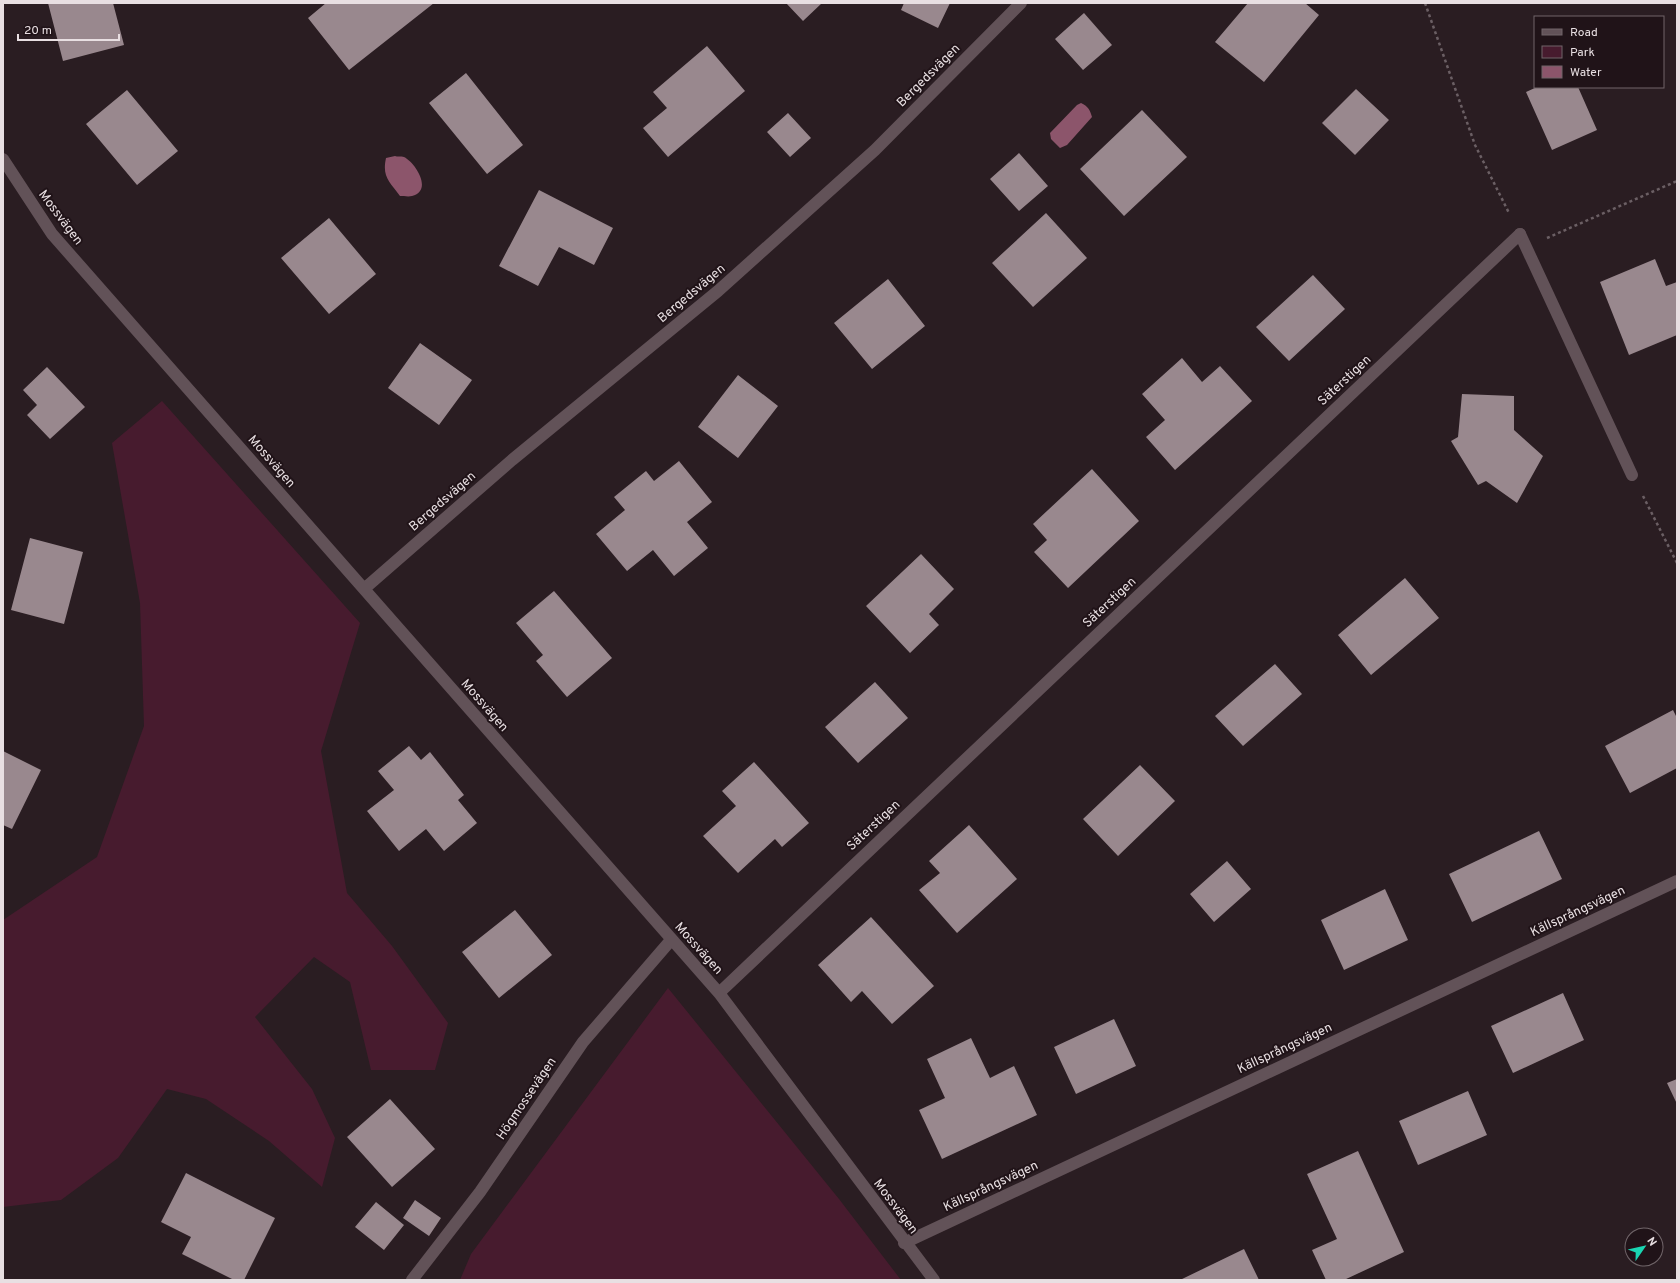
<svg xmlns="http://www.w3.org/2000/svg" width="1680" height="1283" viewBox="0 0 1680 1283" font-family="Overpass,sans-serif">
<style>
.green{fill:#471b2e}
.water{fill:#8c556b}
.building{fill:#99888e}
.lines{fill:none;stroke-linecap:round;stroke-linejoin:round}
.path{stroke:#6b5f64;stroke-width:2.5;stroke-dasharray:3 3;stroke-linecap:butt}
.lane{stroke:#625258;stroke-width:12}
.street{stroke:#625258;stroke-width:12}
.labels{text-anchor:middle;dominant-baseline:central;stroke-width:4;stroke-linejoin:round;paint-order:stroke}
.street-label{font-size:13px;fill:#e8dfe2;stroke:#201318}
</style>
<rect width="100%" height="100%" fill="#2a1d22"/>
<path class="green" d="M 162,401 L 360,623 L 321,751 L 347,893 L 392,946 L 448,1023 L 435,1070 L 371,1070 L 350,982 L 314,957 L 255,1017 L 312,1089 L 335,1138 L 322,1187 L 269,1141 L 206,1099 L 167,1089 L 118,1158 L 61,1200 L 3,1207 L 3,920 L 97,857 L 144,726 L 140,603 L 112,443 Z
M 668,988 L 839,1199 L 901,1280 L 460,1280 L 471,1254 Z"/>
<path class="water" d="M 1081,103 C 1088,106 1090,110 1092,117 L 1067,145 L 1060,148 L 1051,139 L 1050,133 L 1077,105 Z
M 395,156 C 397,157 401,156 404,157 C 416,163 433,191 412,196 C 409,197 403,196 400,196 C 389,181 382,177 386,158 Z"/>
<path class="building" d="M 48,3 L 113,3 L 124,45 L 63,61 Z
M 326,3 L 434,3 L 349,70 L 308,18 Z
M 786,3 L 822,3 L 803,21 Z
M 904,3 L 950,3 L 938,28 L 901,10 Z
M 1248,3 L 1305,3 L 1319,15 L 1264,82 L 1215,42 Z
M 1084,13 L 1112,45 L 1083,70 L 1055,39 Z
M 707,46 L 745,91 L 668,157 L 643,128 L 667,108 L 653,92 Z
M 466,73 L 523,145 L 487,174 L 429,103 Z
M 1537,87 L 1578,87 L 1597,130 L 1552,150 L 1526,92 Z
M 1356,89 L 1389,120 L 1355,155 L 1322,123 Z
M 127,90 L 178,151 L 137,185 L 86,124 Z
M 1142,110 L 1187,157 L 1124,216 L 1080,169 Z
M 788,113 L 811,138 L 790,157 L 767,132 Z
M 1019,153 L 1048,186 L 1019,211 L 990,179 Z
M 539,190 L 613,228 L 594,265 L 559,247 L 538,286 L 499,266 Z
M 1046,213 L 1087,258 L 1033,307 L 992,263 Z
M 329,218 L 376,274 L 329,314 L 281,258 Z
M 1655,259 L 1666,286 L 1677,282 L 1677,335 L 1629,355 L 1600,282 Z
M 1313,275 L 1345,309 L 1289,361 L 1256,327 Z
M 888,279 L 925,326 L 872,369 L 834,323 Z
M 420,343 L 472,380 L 439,425 L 388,388 Z
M 1182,358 L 1202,382 L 1220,366 L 1252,401 L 1175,470 L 1146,437 L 1165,420 L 1142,394 Z
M 47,367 L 85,407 L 50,439 L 27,415 L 37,405 L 23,390 Z
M 738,375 L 778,406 L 738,458 L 698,427 Z
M 1462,394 L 1514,396 L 1514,430 L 1543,456 L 1517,503 L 1486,481 L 1478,485 L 1451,441 L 1458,437 Z
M 679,461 L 712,502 L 687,522 L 708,548 L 674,576 L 653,550 L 627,571 L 596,534 L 625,510 L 614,497 L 646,471 L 654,481 Z
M 1092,469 L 1139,521 L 1068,588 L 1034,552 L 1047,540 L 1033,524 Z
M 30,538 L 83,552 L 64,624 L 11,610 Z
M 921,554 L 954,589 L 929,614 L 939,625 L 910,653 L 866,606 Z
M 1405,578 L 1439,618 L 1371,675 L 1338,635 Z
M 554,591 L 612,658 L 567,697 L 536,661 L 543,655 L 516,623 Z
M 1275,664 L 1302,694 L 1243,746 L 1215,716 Z
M 875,682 L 908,718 L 858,763 L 825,727 Z
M 1673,710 L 1677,718 L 1677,768 L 1630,793 L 1605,746 Z
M 409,746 L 421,760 L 430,752 L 464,795 L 458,800 L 477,823 L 444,851 L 426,829 L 399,851 L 367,811 L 394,790 L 378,771 Z
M 3,751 L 41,770 L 12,829 L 3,825 Z
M 754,762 L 809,823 L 782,847 L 775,839 L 738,873 L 703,836 L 736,806 L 722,791 Z
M 1140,765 L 1175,801 L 1118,856 L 1083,819 Z
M 969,825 L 1017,879 L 957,933 L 919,890 L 940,873 L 929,861 Z
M 1539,831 L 1562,879 L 1472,922 L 1449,874 Z
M 1227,861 L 1251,889 L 1214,922 L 1190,894 Z
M 1385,889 L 1408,940 L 1344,970 L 1321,920 Z
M 515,910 L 552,955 L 499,998 L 462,952 Z
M 871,917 L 934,986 L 892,1024 L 862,991 L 851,1002 L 818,965 Z
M 1563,993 L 1584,1040 L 1513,1073 L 1491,1026 Z
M 1114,1019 L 1136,1066 L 1076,1094 L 1054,1047 Z
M 971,1038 L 990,1078 L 1014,1066 L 1037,1115 L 942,1159 L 919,1110 L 945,1098 L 927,1059 Z
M 1677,1079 L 1677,1104 L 1667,1083 Z
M 1468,1091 L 1487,1135 L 1418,1165 L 1399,1121 Z
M 390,1099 L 435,1149 L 392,1187 L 347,1137 Z
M 1358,1151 L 1404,1252 L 1344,1280 L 1326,1280 L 1312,1250 L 1337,1239 L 1307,1174 Z
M 186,1173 L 275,1218 L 244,1280 L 234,1280 L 182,1254 L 191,1237 L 161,1222 Z
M 415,1200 L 441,1218 L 429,1236 L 403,1218 Z
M 376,1202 L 404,1225 L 384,1250 L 355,1227 Z
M 1244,1249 L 1259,1280 L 1180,1280 Z"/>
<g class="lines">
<path class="path" d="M 1425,3 L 1475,145 L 1509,213
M 1547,238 L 1677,181
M 1643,496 L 1677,563"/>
<path class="lane" d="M 1520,234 L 1632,475"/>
<path class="street" d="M 3,159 L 52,234 L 719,993 L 934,1280
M 364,589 L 512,460 L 718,291 L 875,150 L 1021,3
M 719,993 L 1520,234
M 904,1243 L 1677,881
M 412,1280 L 480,1192 L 583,1042 L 671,940"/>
</g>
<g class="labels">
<g class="street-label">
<text transform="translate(929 76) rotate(-45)">Bergedsvägen</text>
<text transform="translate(60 218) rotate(53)">Mossvägen</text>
<text transform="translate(692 294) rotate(-40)">Bergedsvägen</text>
<text transform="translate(1345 381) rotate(-43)">Säterstigen</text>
<text transform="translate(271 462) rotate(49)">Mossvägen</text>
<text transform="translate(443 502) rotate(-41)">Bergedsvägen</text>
<text transform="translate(1110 603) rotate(-43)">Säterstigen</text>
<text transform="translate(484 706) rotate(49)">Mossvägen</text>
<text transform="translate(874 826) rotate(-43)">Säterstigen</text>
<text transform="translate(1578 912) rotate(-25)">Källsprångsvägen</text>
<text transform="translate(698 949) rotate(48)">Mossvägen</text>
<text transform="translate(1285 1049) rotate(-25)">Källsprångsvägen</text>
<text transform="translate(527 1099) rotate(-56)">Högmossevägen</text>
<text transform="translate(991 1187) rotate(-25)">Källsprångsvägen</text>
<text transform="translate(895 1207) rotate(53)">Mossvägen</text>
</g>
</g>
<rect width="1680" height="1283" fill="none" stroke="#e8dfe2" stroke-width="8"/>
<rect x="1534" y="16" width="130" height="72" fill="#201318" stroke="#706569"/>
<rect x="1542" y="29" width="20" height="6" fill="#625258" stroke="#706569"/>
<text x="1570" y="36" font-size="12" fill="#e8dfe2">Road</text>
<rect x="1542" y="46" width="20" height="12" fill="#471b2e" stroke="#706569"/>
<text x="1570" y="56" font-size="12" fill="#e8dfe2">Park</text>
<rect x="1542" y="66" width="20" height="12" fill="#8c556b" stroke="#706569"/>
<text x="1570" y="76" font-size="12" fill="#e8dfe2">Water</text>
<g transform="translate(1644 1247) rotate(56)"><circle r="19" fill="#201318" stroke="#706569"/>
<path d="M0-3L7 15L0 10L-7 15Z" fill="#1ad5b2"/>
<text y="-6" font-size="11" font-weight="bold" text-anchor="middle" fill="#e8dfe2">N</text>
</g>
<path d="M18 34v6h101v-6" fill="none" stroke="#e8dfe2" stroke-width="2"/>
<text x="24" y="34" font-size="12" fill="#e8dfe2" stroke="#201318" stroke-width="3" paint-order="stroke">20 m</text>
</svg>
